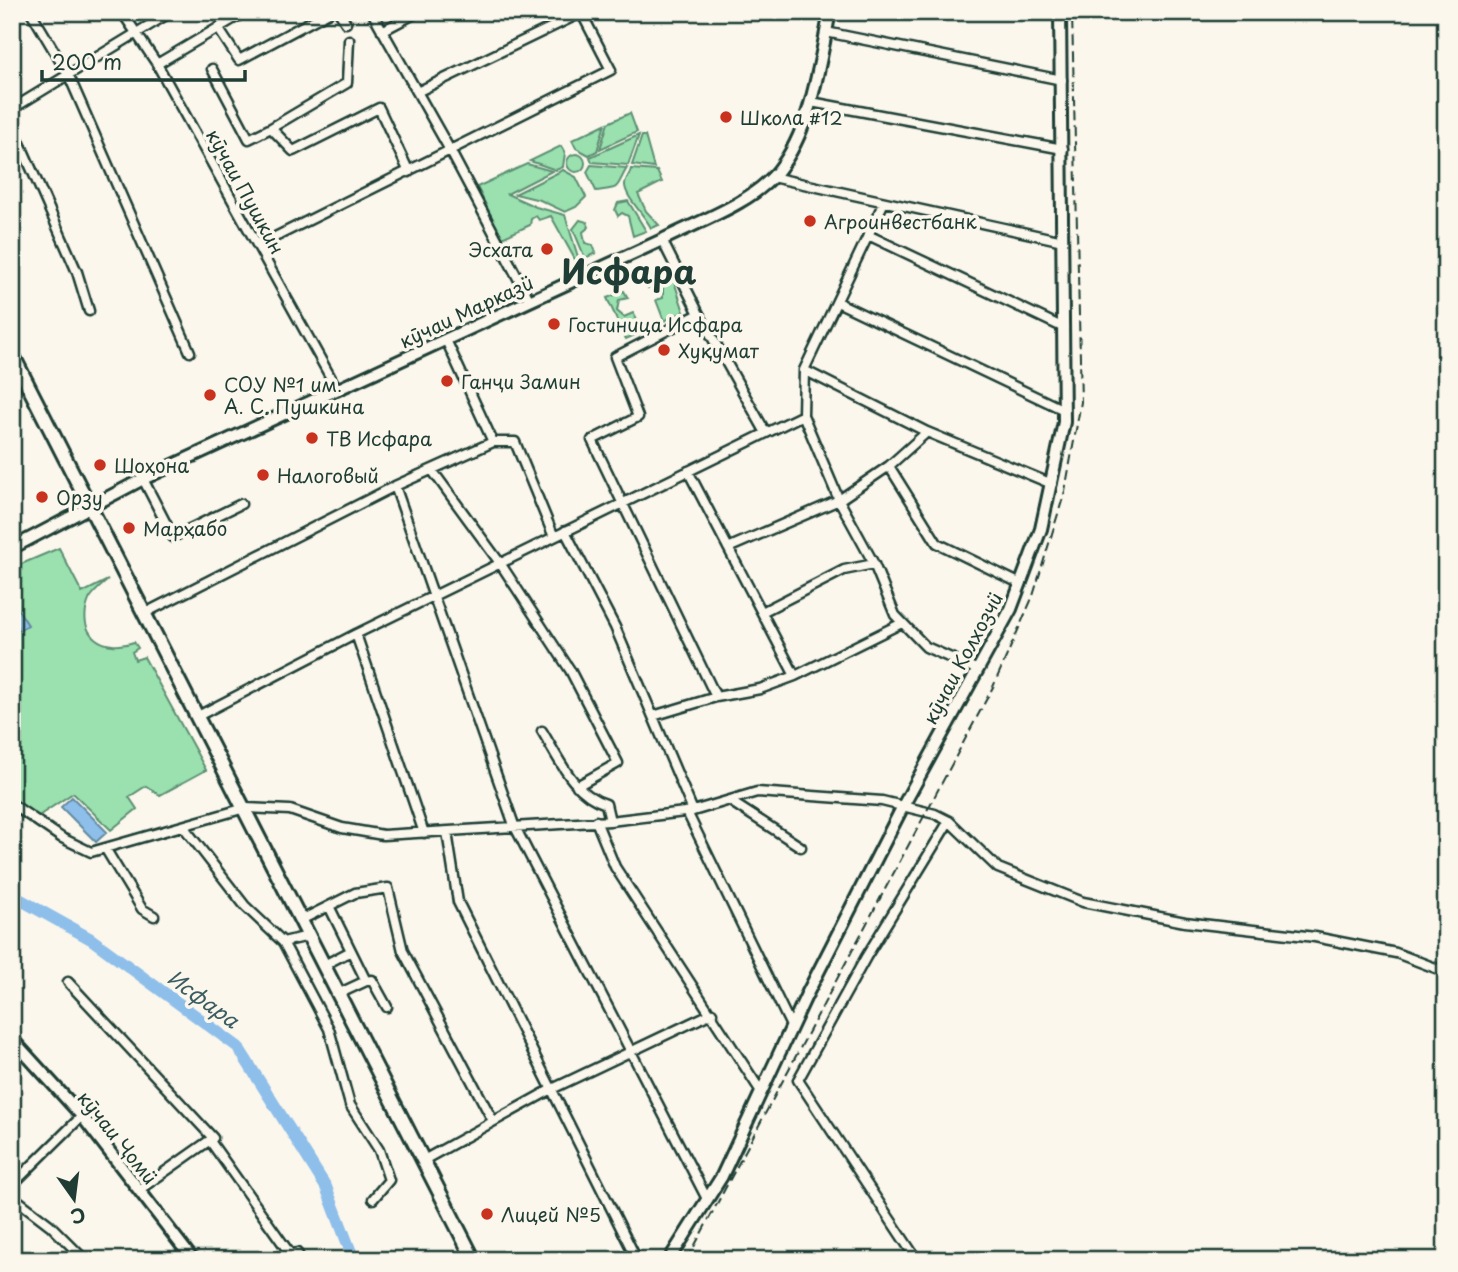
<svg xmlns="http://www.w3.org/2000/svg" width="1458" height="1272" viewBox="0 0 1458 1272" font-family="'Playpen Sans',sans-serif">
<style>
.green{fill:#9ae1af;stroke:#5c8f72;stroke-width:2}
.water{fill:#8ebeea;stroke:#628aa1;stroke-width:2}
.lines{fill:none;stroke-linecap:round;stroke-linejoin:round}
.river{stroke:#8ebeea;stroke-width:12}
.street-casing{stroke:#1f3d34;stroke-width:13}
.secondary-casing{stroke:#1f3d34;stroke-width:16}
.primary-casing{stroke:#1f3d34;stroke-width:18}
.street{stroke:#fbf7ec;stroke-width:8}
.secondary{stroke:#fbf7ec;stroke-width:10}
.primary{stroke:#fbf7ec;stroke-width:12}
.rail{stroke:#1f3d34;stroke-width:2;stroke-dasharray:10 5;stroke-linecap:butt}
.poi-dot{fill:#c8321e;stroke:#fbf7ec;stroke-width:2.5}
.labels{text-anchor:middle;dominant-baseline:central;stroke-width:7;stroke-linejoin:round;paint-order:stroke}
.poi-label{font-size:19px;fill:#1f3d34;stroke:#fbf7ec;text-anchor:start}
.street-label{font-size:19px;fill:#1f3d34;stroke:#fbf7ec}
.water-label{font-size:21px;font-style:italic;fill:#3b5d62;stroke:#fbf7ec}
.town-label{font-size:33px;font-weight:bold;fill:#1f3d34;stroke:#fbf7ec}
</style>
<rect width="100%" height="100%" fill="#fbf7ec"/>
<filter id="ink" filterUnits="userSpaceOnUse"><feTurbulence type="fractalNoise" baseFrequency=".0143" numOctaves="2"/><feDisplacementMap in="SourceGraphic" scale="14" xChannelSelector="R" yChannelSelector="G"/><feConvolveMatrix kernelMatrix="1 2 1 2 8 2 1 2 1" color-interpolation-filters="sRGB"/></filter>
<g filter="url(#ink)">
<path class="green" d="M 630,113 L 637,132 L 600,149 L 608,123 Z
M 605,124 L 597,151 L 589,155 L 576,148 L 572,140 Z
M 639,135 L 628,165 L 592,162 L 590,157 Z
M 642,136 L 645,136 L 654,168 L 632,165 Z
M 561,146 L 565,153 L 563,167 L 556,170 L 530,161 Z
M567 163a9 9 0 1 1 18 0a9 9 0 1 1-18 0Z
M 527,164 L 552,171 L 507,194 L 536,207 L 565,215 L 579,260 L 577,263 L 551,216 L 539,220 L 536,216 L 531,219 L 530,225 L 502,238 L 477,187 Z
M 591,165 L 627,168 C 614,190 623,187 596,191 L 587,172 Z
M 631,169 L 657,171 L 662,182 L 638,194 L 646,211 L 659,225 L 651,228 C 645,215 624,196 625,184 C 626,176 630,176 631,169 Z
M 563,170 L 576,177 L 586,197 L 576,207 L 565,212 L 540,200 L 515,194 Z
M 628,201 L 646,231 L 633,236 L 628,216 L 622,213 L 618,216 L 615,210 L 618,203 Z
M 580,220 L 587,222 L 589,227 L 583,232 L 585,243 L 593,245 L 596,253 L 585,258 L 573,229 Z
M 669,266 L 684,312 L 664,321 L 656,300 L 663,298 L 663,288 L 655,282 L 648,288 L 644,281 Z
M 624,291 L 628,298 L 619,300 L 617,311 L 624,317 L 633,313 L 644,331 L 626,339 L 607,298 Z
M 59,548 L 82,593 L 108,580 C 102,585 92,593 89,600 C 75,635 104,653 134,642 L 138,648 L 132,652 L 135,660 L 144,657 L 206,770 L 160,795 L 146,786 L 129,797 L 137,809 L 111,830 L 73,793 L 34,819 L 12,804 L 12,568 Z"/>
<path class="water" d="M 12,600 L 28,625 L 18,631 L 12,622 Z
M 72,797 L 107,832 L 96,842 L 61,807 Z"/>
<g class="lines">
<path class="river" d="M 12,895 L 91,939 L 238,1047 L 326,1187 L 354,1260"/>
<g class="street-casing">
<path id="street" d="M 31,12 L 69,76 L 190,352
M 122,12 L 157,64 L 337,389
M 339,12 L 346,23
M 372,12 L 451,152 L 530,301
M 218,28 L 239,60 L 329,12
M 382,31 L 418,12
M 826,32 L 1062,80
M 157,64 L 245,12
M 212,69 L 249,139 L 271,128 L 293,151 L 379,108 L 409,172
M 417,92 L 581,13
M 811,102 L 1063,149
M 12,109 L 171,12
M 12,125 L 77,272 L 89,311
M 271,128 L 347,83 L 349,40
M 772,177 L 1063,241
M 868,235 L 1064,328
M 662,240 L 699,314 L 615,357 L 638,417 L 592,440 L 716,697
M 259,245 L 611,70 L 581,12
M 837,302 L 1064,410
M 699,314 L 766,433
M 446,340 L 493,442
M 804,370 L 884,202
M 803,415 L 804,370 L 927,432
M 889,466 L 927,432 L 1052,484
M 432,470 L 500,563 L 570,670 L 618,763 L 577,786
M 688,471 L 795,676
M 143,479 L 173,537 L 241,504
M 395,486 L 514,825 L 707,1199
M 565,531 L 615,627 L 693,811
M 728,548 L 839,500 L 889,466 L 937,543 L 1019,583
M 762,612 L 844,570 L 874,564
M 145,613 L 395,486 L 493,442 L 515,442 L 554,537
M 356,634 L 424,833
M 198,716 L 356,634 L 803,415 L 839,500 L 874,564 L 895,615 L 926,647 L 978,670
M 653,716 L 716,697 L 760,689 L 795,676 L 902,623
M 542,731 C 559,759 573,794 606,804 L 610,821
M 730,801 L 801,847
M 12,804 L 62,838 L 91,852 L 245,808 L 290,810 L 342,828 L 383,835 L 610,821 L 693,811 L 757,792 L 882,801 L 935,814 L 949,821 L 998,868 L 1083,902 L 1185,922 L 1315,937 L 1396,953 L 1446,972
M 687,812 L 791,1026
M 596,821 L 615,867 L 760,1090
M 183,826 L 245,906 L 283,942 L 329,1029 L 350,1105 L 379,1150 L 389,1180 L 373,1199
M 447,832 L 458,902 L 637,1260
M 105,848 L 142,909 L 154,916
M 329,906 L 366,981 L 372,980 L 387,1007
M 301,920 L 355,893 L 388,888 L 403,951 L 493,1121
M 283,942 L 309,936
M 324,965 L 351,951
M 68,982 L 213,1138 L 139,1190
M 338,994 L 366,981
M 210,1141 L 291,1255 L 297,1253 L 301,1260
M 422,1161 L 552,1089 L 712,1013
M 12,1185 L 82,1116
M 12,1196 L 50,1225 L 85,1260
M 917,1260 L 798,1080 L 866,957 L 949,821"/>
</g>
<g class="secondary-casing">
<path id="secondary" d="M 12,548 L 143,479 L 662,240 C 699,221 751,204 778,171 C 812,128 819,64 830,12
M 12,1039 L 82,1116 L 193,1260
M 669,1260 L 722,1176 L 806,996 L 903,806 L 1011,609 L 1041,529 L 1064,422 L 1060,12"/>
</g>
<g class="primary-casing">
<path id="primary" d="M 12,354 L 474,1260"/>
</g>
<use href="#street" class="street"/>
<use href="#secondary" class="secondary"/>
<use href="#primary" class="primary"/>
<path class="rail" d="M 687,1260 L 993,687 L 1033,596 L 1065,491 L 1081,402 L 1072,12"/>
</g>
</g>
<g class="poi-dot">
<circle cx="726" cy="117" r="7"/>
<circle cx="810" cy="221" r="7"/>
<circle cx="547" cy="249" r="7"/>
<circle cx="554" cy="324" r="7"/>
<circle cx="664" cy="350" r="7"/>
<circle cx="447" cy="381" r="7"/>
<circle cx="210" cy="395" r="7"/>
<circle cx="312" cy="438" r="7"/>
<circle cx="100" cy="465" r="7"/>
<circle cx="263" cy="475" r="7"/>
<circle cx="42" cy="497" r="7"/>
<circle cx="129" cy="528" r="7"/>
<circle cx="487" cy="1214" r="7"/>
</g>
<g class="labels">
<g class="poi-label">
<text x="740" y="117">Школа #12</text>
<text x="824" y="221">Агроинвестбанк</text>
<text x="533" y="249" text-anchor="end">Эсхата</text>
<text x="568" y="324">Гостиница Исфара</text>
<text x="678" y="350">Хуқумат</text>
<text x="461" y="381">Ганҷи Замин</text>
<text x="224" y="384">СОУ №1 им.<tspan x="224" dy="22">А. С. Пушкина</tspan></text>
<text x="326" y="438">ТВ Исфара</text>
<text x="114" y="465">Шоҳона</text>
<text x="277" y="475">Налоговый</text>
<text x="56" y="497">Орзу</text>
<text x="143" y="528">Марҳабо</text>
<text x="501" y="1214">Лицей №5</text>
</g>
<g class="street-label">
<text transform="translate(246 191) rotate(61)">кӯчаи Пушкин</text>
<text transform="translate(466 311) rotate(-25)">кӯчаи Марказӣ</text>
<text transform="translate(962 658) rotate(-62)">кӯчаи Колхозчӣ</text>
<text transform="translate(118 1137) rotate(51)">кӯчаи Ҷомӣ</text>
</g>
<g class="water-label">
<text transform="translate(204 998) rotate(36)">Исфара</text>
</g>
<g class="town-label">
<text x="629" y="270">Исфара</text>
</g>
</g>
<rect width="1458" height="1272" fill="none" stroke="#fbf7ec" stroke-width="42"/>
<rect x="21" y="21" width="1416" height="1230" fill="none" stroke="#1f3d34" stroke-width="2.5" filter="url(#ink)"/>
<g transform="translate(74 1199) rotate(166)" stroke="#fbf7ec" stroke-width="5" paint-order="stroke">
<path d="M0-5L12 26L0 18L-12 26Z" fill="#1f3d34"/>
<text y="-10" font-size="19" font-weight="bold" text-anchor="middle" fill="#1f3d34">С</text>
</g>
<path d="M42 70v10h203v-10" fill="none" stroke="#1f3d34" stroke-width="3.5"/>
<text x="52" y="70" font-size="21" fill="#1f3d34" stroke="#fbf7ec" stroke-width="5" paint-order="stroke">200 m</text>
</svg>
